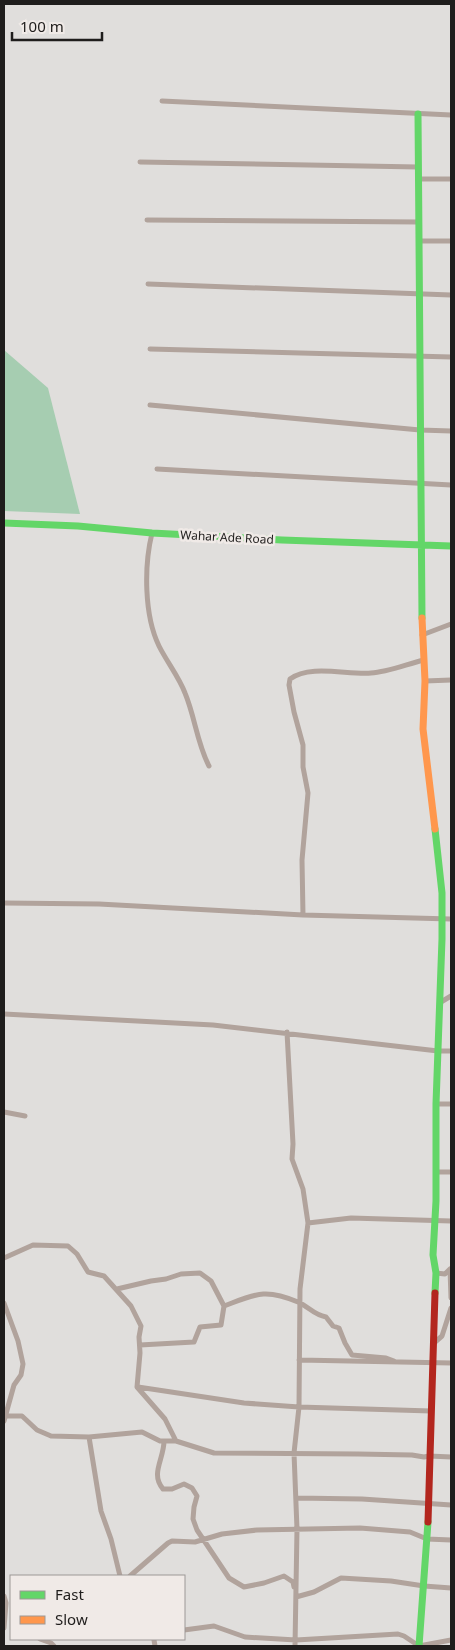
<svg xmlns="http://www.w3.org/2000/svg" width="455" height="1650" viewBox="0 0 455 1650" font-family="'Noto Sans',sans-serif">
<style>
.green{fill:#a6cdb1}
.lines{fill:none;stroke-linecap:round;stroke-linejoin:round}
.street{stroke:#b1a39c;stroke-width:5}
.fast{stroke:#63d668;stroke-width:7}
.slow{stroke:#ff974d;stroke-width:7}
.jam{stroke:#b3261e;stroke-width:7}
.labels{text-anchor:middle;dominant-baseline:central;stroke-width:5;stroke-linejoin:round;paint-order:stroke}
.street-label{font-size:12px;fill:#1f1d1c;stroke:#f0eae7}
</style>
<rect width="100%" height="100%" fill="#e0dedc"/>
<path class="green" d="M 4,350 L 48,388 L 80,514 L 4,511 Z"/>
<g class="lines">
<path class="street" d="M 162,101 L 451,115
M 140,162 L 418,167
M 418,179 L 451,179
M 147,220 L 419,222
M 419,241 L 451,241
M 148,284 L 451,295
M 150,349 L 451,357
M 150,405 L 420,430 L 451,431
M 157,469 L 451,485
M 152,533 C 144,566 144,615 159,646 C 167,662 179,677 185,693 C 195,717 197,743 209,766
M 422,635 L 451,624
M 425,681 L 451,680
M 4,903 L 99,904 L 303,915 L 451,919
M 303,915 L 302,860 L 308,793 L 303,767 L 303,745 L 294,712 L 289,685 L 290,679 C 310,664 347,675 371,673 C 388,672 407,664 424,660
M 441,1002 L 451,996
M 4,1014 L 213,1025 L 438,1051 L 451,1051
M 287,1032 L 293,1144 L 292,1159 L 303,1189 L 308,1223 L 300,1289 L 299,1407 L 294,1453 L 297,1529 L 295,1646
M 436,1104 L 451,1104
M 4,1112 L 25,1116
M 437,1172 L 451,1172
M 308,1223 L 351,1218 L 451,1221
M 4,1258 L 33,1245 L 68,1246 L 77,1254 L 88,1272 L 104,1276 L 131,1306 L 141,1326 L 139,1337 L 140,1353 L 137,1387 L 165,1419 L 176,1441
M 450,1269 L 451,1298
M 436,1273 L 445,1274 L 450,1269
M 117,1289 L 151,1281 L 166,1279 L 181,1274 L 200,1273 L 211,1281 L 224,1306
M 4,1303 L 18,1341 L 23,1364 L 21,1375 L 14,1385 L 4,1421
M 434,1343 L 442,1336 L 451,1308
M 140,1345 L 194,1342 L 200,1327 L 221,1325 L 224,1306 C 256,1294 265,1288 298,1302 C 309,1307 314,1315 326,1317 L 333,1326 L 339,1328 L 345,1343 L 352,1355 L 386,1358 L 394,1361
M 299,1360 L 451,1363
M 138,1387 L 244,1403 L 299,1407 L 431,1411
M 4,1416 L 22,1416 L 37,1430 L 51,1436 L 89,1437 L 142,1432 L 160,1441 L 176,1441 L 214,1453 L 358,1454 L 412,1455 L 424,1457 L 429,1456 L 451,1457
M 89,1437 L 101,1511 L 111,1539 L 120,1576
M 164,1441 C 164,1459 150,1474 163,1489 L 172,1489 L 184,1484 L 192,1488 L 197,1496 L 194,1507 L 193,1519 L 197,1530 L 229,1578 L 244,1587 L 264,1583 L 284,1576 L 293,1582 L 294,1587
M 296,1498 L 362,1499 L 451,1505
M 130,1576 L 168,1543 L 172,1541 L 195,1542 L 222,1534 L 257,1530 L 360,1528 L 410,1532 L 427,1539 L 451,1540
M 296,1595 L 296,1597 L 314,1592 L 341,1578 L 391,1581 L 424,1586 L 451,1588
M 4,1596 L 6,1603 L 4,1628
M 184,1630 L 214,1626 L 245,1637 L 296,1640 L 398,1634 L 404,1636 L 419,1646 L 451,1640
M 40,1639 L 51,1643 L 54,1646
M 154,1640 L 155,1646"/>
<path class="fast" d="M 418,114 L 422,618
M 4,523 L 78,526 L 152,533 L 282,540 L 451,546
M 435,829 L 442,893 L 442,939 L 436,1104 L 436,1201 L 433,1255 L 436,1273 L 435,1293
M 419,1646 L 428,1522"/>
<path class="slow" d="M 422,618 L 425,681 L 423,729 L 435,829"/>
<path class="jam" d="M 428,1522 L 435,1293"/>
</g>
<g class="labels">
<g class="street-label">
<text transform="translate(227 537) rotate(3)">Wahar Ade Road</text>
</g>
</g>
<rect width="455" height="1650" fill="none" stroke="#1f1d1c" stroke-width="10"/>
<rect x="10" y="1575" width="175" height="65" fill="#f0eae7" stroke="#9c9896"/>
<rect x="20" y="1591" width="25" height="8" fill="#63d668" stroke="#9c9896"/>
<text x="55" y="1600" font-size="15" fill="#1f1d1c">Fast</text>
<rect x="20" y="1616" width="25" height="8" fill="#ff974d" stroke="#9c9896"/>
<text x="55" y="1625" font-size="15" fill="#1f1d1c">Slow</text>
<path d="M12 32v8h90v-8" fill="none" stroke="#1f1d1c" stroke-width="2.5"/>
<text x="20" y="32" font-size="15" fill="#1f1d1c" stroke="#f0eae7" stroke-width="4" paint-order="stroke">100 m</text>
</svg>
